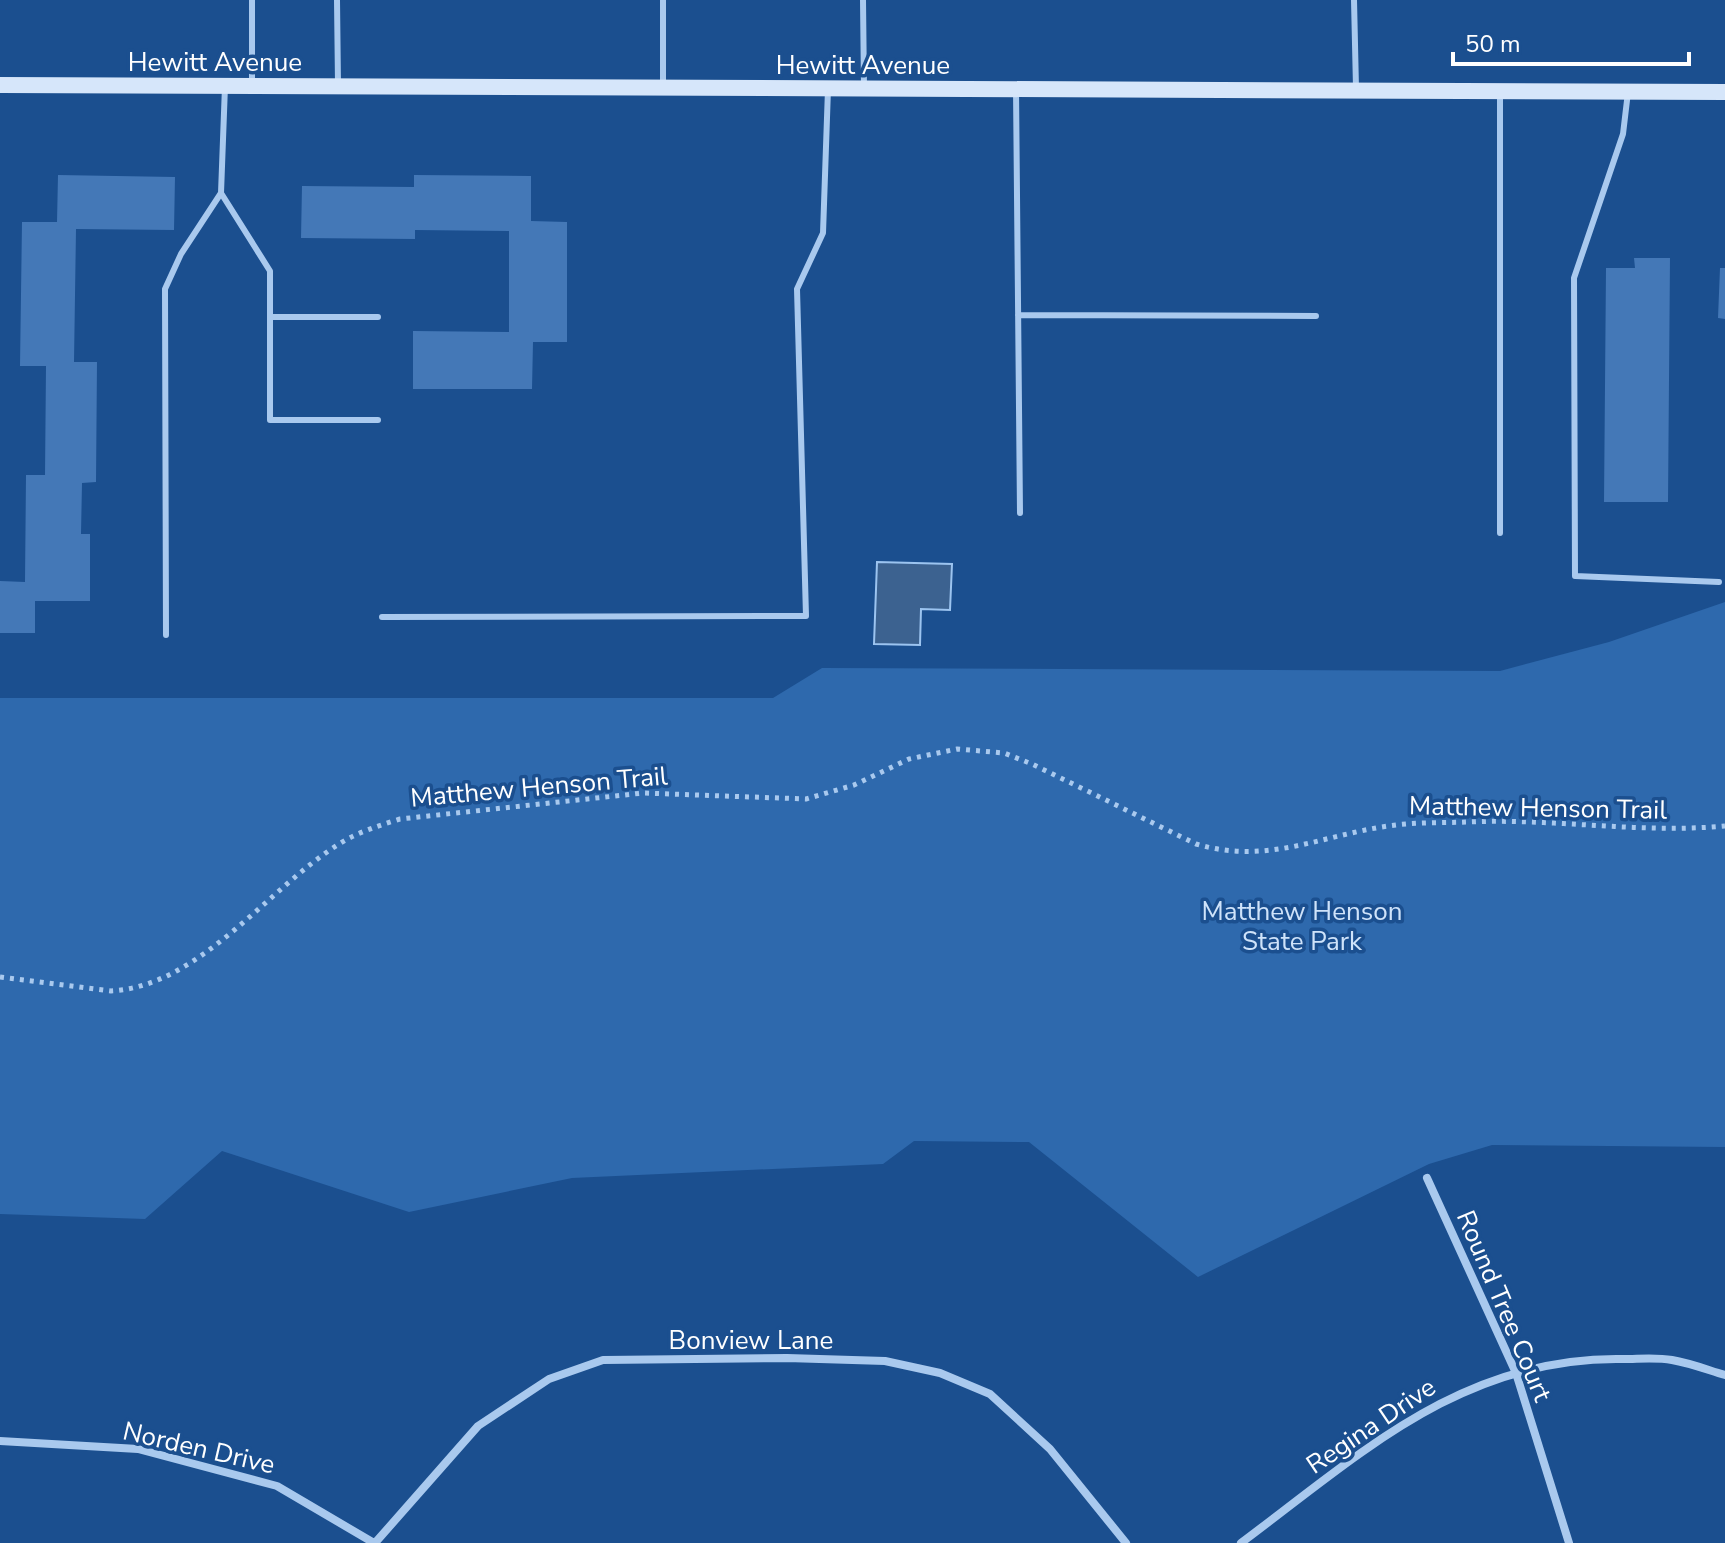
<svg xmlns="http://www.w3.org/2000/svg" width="1725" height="1543" viewBox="0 0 1725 1543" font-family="'Nunito Sans',sans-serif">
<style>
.green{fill:#2e69ad}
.water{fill:#3c6290;stroke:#9cc4f0;stroke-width:2}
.building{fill:#4478b7}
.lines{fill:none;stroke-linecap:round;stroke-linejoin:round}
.path{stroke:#a9c9ee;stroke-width:5;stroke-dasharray:4 6;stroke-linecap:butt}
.lane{stroke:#a9c9ee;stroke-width:6}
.street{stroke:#a9c9ee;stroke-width:8}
.secondary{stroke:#d6e6fa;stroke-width:16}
.labels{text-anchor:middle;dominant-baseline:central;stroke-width:7;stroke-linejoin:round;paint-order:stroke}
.street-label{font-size:26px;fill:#fff;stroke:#1b4f8f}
.park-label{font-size:26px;fill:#cfe3fa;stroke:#1b4f8f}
</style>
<rect width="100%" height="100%" fill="#1b4f8f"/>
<path class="green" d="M 1725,602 L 1725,1147 L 1492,1145 L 1429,1164 L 1198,1277 L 1029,1142 L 914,1141 L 883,1164 L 572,1178 L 409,1212 L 222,1151 L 145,1219 L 0,1214 L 0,698 L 773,698 L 822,668 L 1500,671 L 1609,642 Z"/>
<path class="water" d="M 877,562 L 952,564 L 950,610 L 921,609 L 920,645 L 874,644 Z"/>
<path class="building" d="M 58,175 L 175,177 L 174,230 L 76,229 L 74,362 L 97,362 L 96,482 L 82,483 L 81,534 L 90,534 L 90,601 L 35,601 L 35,633 L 0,633 L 0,581 L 25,582 L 26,475 L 45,475 L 46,366 L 20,366 L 22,222 L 57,222 Z
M 414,175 L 531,176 L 531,221 L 567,222 L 567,342 L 533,342 L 532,389 L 413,389 L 413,331 L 509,332 L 509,231 L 415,230 L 415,239 L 301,238 L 302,186 L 414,187 Z
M 1634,258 L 1670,258 L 1668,502 L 1604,502 L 1606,268 L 1635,268 Z
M 1720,268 L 1725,268 L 1725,319 L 1718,318 Z"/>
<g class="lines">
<path class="path" d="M 0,977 L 111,991 C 200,986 267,889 339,844 C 358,832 378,826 400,819 L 643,793 L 806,799 L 854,785 L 909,759 L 957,749 L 1004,753 L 1032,764 L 1196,844 C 1267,865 1319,836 1388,826 C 1414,822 1442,823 1468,822 C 1554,818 1639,834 1725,826"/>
<path class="lane" d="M 337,0 L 338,84
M 663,0 L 663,84
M 863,0 L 864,88
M 1354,0 L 1356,88
M 252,82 L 252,0
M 1016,89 L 1020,513
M 1500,92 L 1500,533
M 1628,92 L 1623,134 L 1574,278 L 1575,576 L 1719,582
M 221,193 L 270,271 L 270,420 L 378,420
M 1018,315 L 1316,316
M 270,317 L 378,317
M 382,617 L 806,616 L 797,289 L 823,233 L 828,89
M 166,635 L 165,289 L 181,254 L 221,193 L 225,86"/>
<path class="street" d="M 1427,1178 L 1516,1373 L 1569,1543
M 0,1441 L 138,1449 L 277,1486 L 374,1543
M 375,1543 L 478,1426 L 549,1379 L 603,1360 L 787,1358 L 885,1361 L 940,1373 L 990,1394 L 1050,1449 L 1126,1543
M 1241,1543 C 1360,1454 1464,1356 1623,1359 C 1639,1359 1656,1357 1672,1360 C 1690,1363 1708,1370 1725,1375"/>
<path class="secondary" d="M 0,85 L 1725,92"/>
</g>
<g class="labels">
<g class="street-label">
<text x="215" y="62">Hewitt Avenue</text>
<text x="863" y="65">Hewitt Avenue</text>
<text transform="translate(539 787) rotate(-5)">Matthew Henson Trail</text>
<text transform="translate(1538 808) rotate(1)">Matthew Henson Trail</text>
<text transform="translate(1504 1306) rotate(67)">Round Tree Court</text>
<text x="751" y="1340">Bonview Lane</text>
<text transform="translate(1371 1426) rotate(-34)">Regina Drive</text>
<text transform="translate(199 1448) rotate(13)">Norden Drive</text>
</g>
<g class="park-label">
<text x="1302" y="911">Matthew Henson<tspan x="1302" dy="30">State Park</tspan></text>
</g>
</g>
<path d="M1453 52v12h236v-12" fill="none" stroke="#ffffff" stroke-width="4"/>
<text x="1465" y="52" font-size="24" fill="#ffffff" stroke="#1b4f8f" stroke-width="6" paint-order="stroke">50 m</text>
</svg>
